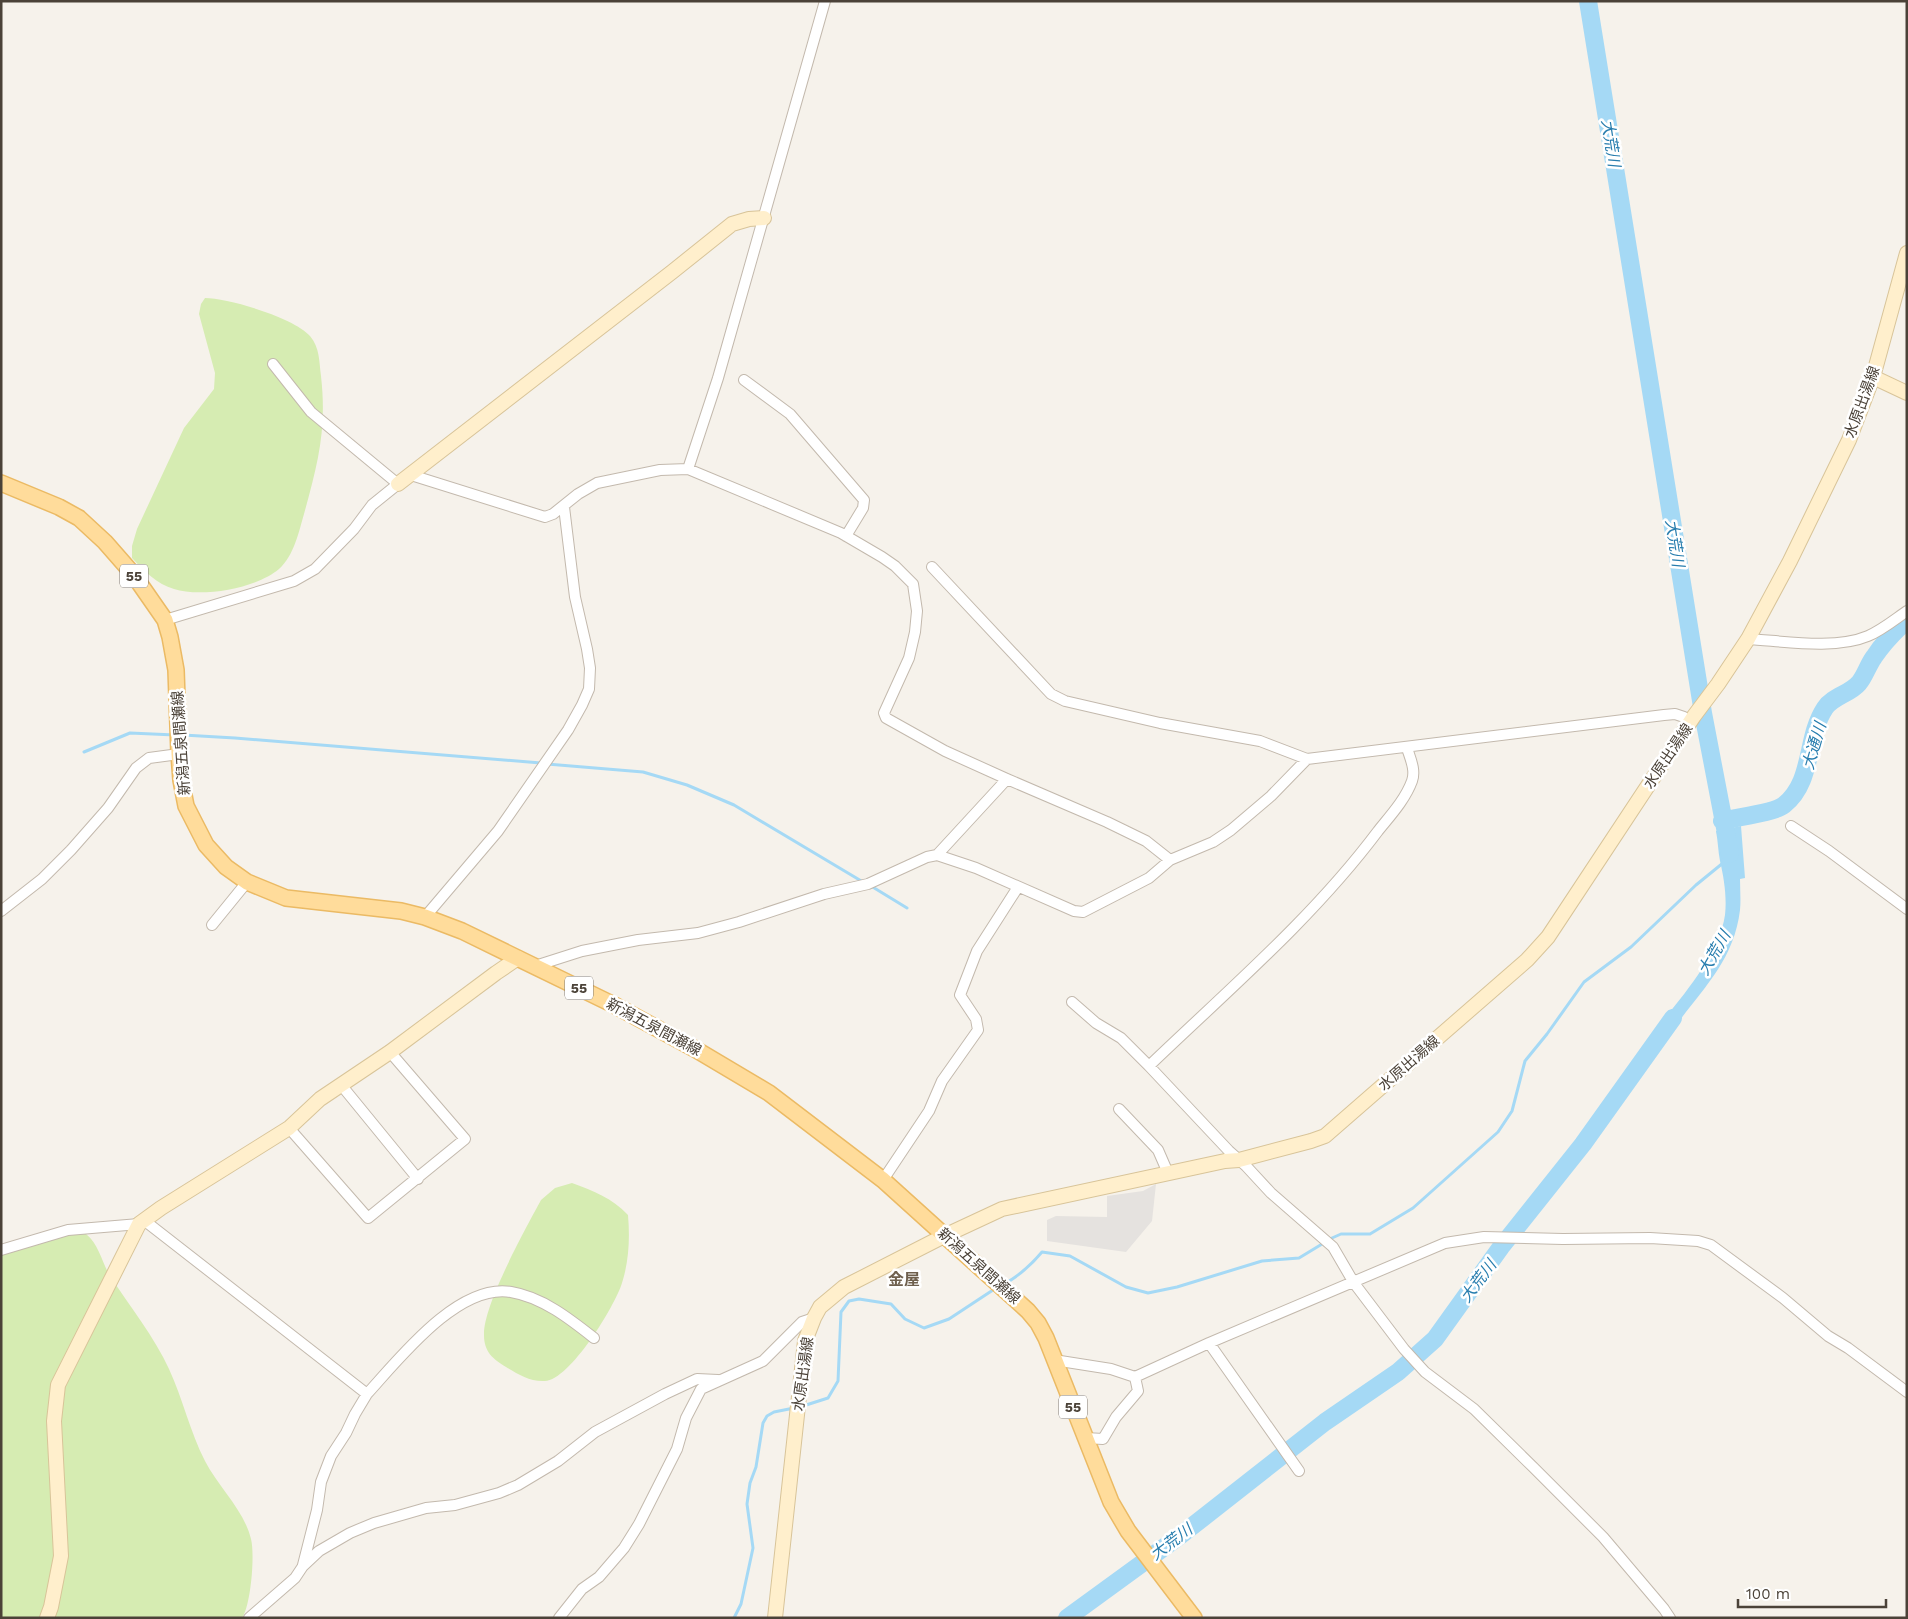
<svg xmlns="http://www.w3.org/2000/svg" width="1908" height="1619" viewBox="0 0 1908 1619" font-family="'Work Sans','Noto Sans JP',sans-serif">
<style>
.green{fill:#d6ecb2}
.parking{fill:#e5e2df}
.water{fill:#a5d9f5}
.lines{fill:none;stroke-linecap:round;stroke-linejoin:round}
.stream{stroke:#a5d9f5;stroke-width:3}
.river{stroke:#a5d9f5;stroke-width:18}
.street-casing{stroke:#c3b9ad;stroke-width:12}
.secondary-casing{stroke:#d8c499;stroke-width:16}
.primary-casing{stroke:#ebba64;stroke-width:18}
.street{stroke:#fff;stroke-width:10}
.secondary{stroke:#ffefcc;stroke-width:14}
.primary{stroke:#ffdc9b;stroke-width:15}
.labels{text-anchor:middle;dominant-baseline:central;stroke-width:5;stroke-linejoin:round;paint-order:stroke}
.shield{fill:#fff;stroke:#817b74;stroke-width:1}
.shield-label{font-size:14px;font-weight:bold;fill:#4b4238}
.street-label{font-size:15px;fill:#4b4238;stroke:#fff}
.water-label{font-size:16px;font-style:italic;fill:#277dae;stroke:#fff}
.neighbourhood-label{font-size:16px;font-weight:bold;fill:#6f604e;stroke:#fff}
</style>
<rect width="100%" height="100%" fill="#f6f2eb"/>
<path class="green" d="M 205,298 C 228,298 295,318 310,336 C 320,348 319,361 321,376 C 327,429 318,463 304,514 C 299,531 294,556 279,569 C 257,588 202,598 174,589 C 157,584 144,571 132,558 L 132,546 L 137,529 L 184,428 L 214,389 L 215,373 L 199,314 L 201,304 Z
M 572,1183 C 594,1191 612,1198 628,1215 C 630,1238 629,1261 622,1283 C 615,1306 570,1380 545,1381 C 530,1382 518,1374 506,1367 C 493,1359 484,1352 484,1335 C 483,1305 526,1228 541,1200 L 555,1188 Z
M 60,1228 C 67,1230 80,1230 86,1234 C 99,1244 102,1263 110,1276 C 129,1305 155,1338 169,1369 C 183,1399 190,1432 205,1461 C 219,1488 244,1510 251,1539 C 255,1554 251,1605 242,1618 L 1,1618 L 1,1247 Z"/>
<path class="parking" d="M 1156,1184 L 1152,1221 L 1126,1252 L 1047,1241 L 1047,1220 L 1056,1216 L 1107,1217 L 1107,1196 L 1143,1191 Z"/>
<path class="water" d="M 1741,826 L 1745,878 L 1740,879 C 1740,889 1741,900 1740,910 C 1733,968 1693,996 1665,1042 L 1654,1032 C 1679,1000 1719,956 1725,915 C 1727,897 1724,878 1720,861 C 1718,851 1718,841 1716,831 Z"/>
<g class="lines">
<path class="stream" d="M 183,735 L 235,738 L 541,763
M 84,752 L 130,733 L 175,735
M 547,764 L 643,772 L 687,785 L 734,805 L 863,882
M 871,886 L 907,908
M 1004,1284 C 1019,1276 1031,1265 1042,1252 L 1070,1256 L 1126,1287 L 1148,1293 L 1177,1287 L 1262,1261 L 1299,1258 L 1332,1238 L 1341,1234 L 1370,1234 L 1413,1208 L 1498,1132 L 1512,1111 L 1525,1061 L 1547,1034 L 1584,982 L 1631,947 L 1696,885 L 1723,863
M 803,1406 L 828,1398 L 838,1381 L 841,1312 L 849,1301 L 859,1299 L 891,1304 L 905,1319 L 924,1328 L 949,1319 L 996,1288
M 734,1618 L 741,1604 L 753,1548 L 747,1504 L 750,1483 L 756,1467 L 763,1423 L 767,1416 L 774,1412 L 794,1408"/>
<path class="river" d="M 1588,1 L 1703,713 L 1730,854
M 1722,821 C 1737,817 1774,813 1784,805 C 1814,781 1805,738 1825,708 C 1833,696 1850,694 1859,683 C 1865,676 1868,665 1874,657 C 1883,643 1895,631 1907,620
M 1067,1618 L 1181,1535 L 1325,1422 L 1398,1372 L 1435,1339 L 1501,1247 L 1583,1144 L 1673,1018"/>
<g class="street-casing">
<path id="street" d="M 744,380 L 790,414 L 864,500 L 863,508 L 846,536
M 688,469 L 718,378 L 825,1
M 411,475 L 545,517 L 553,514 L 578,494 L 597,483 L 660,470 L 688,469 L 841,533 L 882,557 L 895,566 L 913,584 L 917,611 L 915,632 L 909,658 L 884,713 L 886,718 L 945,751 L 1007,779 L 1107,822 L 1146,841 L 1170,860
M 932,567 L 1051,694 L 1065,701 L 1160,723 L 1260,741 L 1307,759 L 1664,715 L 1675,714 L 1684,717 L 1688,725
M 165,620 L 294,581 L 315,569 L 354,529 L 372,505 L 398,484 L 311,412 L 273,364
M 1748,639 C 1783,641 1835,650 1868,636 C 1882,630 1894,620 1907,611
M 1407,748 C 1410,758 1416,770 1412,781 C 1405,800 1390,816 1378,831 C 1312,919 1227,991 1149,1066 L 1229,1151 L 1246,1166 L 1271,1193 L 1333,1247 L 1354,1283 L 1404,1349 L 1425,1372 L 1474,1409 L 1533,1467 L 1603,1537 L 1664,1609 L 1670,1618
M 1791,826 L 1829,851 L 1907,909
M 937,855 L 1007,779
M 1,911 L 42,879 L 71,850 L 108,808 L 136,768 L 149,758 L 179,754
M 425,917 L 498,831 L 568,730 L 582,705 L 589,689 L 590,668 L 587,649 L 575,597 L 564,507
M 212,925 L 247,882
M 535,966 L 582,951 L 638,940 L 698,933 L 739,922 L 824,894 L 868,884 L 927,857 L 937,855 L 976,868 L 1074,911 L 1083,912 L 1149,878 L 1170,860 L 1213,842 L 1231,830 L 1271,796 L 1307,759
M 1072,1002 L 1096,1023 L 1121,1038 L 1149,1066
M 342,1086 L 418,1179
M 1119,1109 L 1158,1150 L 1168,1173
M 289,1128 L 368,1218 L 465,1139 L 390,1052
M 883,1180 L 929,1111 L 942,1081 L 978,1030 L 976,1019 L 960,995 L 977,951 L 1018,887
M 145,1221 L 367,1394 L 355,1414 L 346,1433 L 331,1456 L 321,1482 L 317,1510 L 303,1565
M 1,1250 L 68,1230 L 139,1224
M 1209,1343 L 1299,1471
M 1054,1360 L 1111,1369 L 1135,1377 L 1209,1343 L 1445,1243 L 1484,1237 L 1563,1239 L 1650,1238 L 1698,1241 L 1711,1245 L 1783,1298 L 1828,1336 L 1848,1348 L 1907,1392
M 367,1394 C 399,1359 458,1283 511,1292 C 542,1297 570,1319 594,1338
M 1086,1438 L 1103,1439 L 1116,1417 L 1138,1391 L 1135,1377
M 249,1618 L 295,1578 L 303,1566 L 319,1551 L 350,1533 L 374,1523 L 426,1508 L 455,1505 L 499,1493 L 518,1485 L 558,1461 L 595,1432 L 665,1394 L 697,1379 L 718,1380
M 559,1618 L 582,1589 L 599,1577 L 624,1548 L 639,1524 L 677,1449 L 686,1418 L 701,1389 L 763,1361 L 802,1322 L 814,1318"/>
</g>
<g class="secondary-casing">
<path id="secondary" d="M 1873,377 L 1907,393
M 398,484 L 672,272 L 732,224 L 749,219 L 764,218
M 47,1618 L 51,1607 L 61,1556 L 54,1421 L 58,1385 L 139,1224 L 161,1208 L 289,1128 L 320,1099 L 390,1052 L 496,973 L 518,958
M 775,1618 L 805,1341 L 814,1318 L 820,1307 L 844,1287 L 944,1236 L 1002,1209 L 1225,1161 L 1239,1160 L 1311,1141 L 1325,1136 L 1527,960 L 1548,937 L 1694,716 L 1718,684 L 1748,639 L 1790,561 L 1849,440 L 1873,377 L 1907,253"/>
</g>
<g class="primary-casing">
<path id="primary" d="M 1,483 L 59,507 L 79,518 L 105,542 L 133,574 L 165,620 L 170,637 L 176,670 L 179,754 L 181,780 L 186,806 L 206,845 L 226,867 L 247,882 L 286,898 L 401,911 L 425,917 L 462,931 L 614,1005 L 695,1049 L 769,1093 L 883,1180 L 1028,1311 L 1038,1323 L 1046,1338 L 1111,1502 L 1128,1531 L 1194,1618"/>
</g>
<use href="#street" class="street"/>
<use href="#secondary" class="secondary"/>
<use href="#primary" class="primary"/>
</g>
<g class="labels">
<g class="shield">
<rect x="120" y="564.5" width="28" height="23" rx="4"/>
<rect x="565" y="976.5" width="28" height="23" rx="4"/>
<rect x="1059" y="1395.5" width="28" height="23" rx="4"/>
</g>
<g class="shield-label">
<text x="134" y="576">55</text>
<text x="579" y="988">55</text>
<text x="1073" y="1407">55</text>
</g>
<g class="street-label">
<text transform="translate(1862 402) rotate(-70)">水原出湯線</text>
<text transform="translate(181 743) rotate(-94)">新潟五泉間瀬線</text>
<text transform="translate(1668 756) rotate(-56)">水原出湯線</text>
<text transform="translate(654 1027) rotate(28)">新潟五泉間瀬線</text>
<text transform="translate(1409 1063) rotate(-41)">水原出湯線</text>
<text transform="translate(979 1266) rotate(42)">新潟五泉間瀬線</text>
<text transform="translate(803 1374) rotate(-82)">水原出湯線</text>
</g>
<g class="water-label">
<text transform="translate(1611 143) rotate(81)">大荒川</text>
<text transform="translate(1675 543) rotate(81)">大荒川</text>
<text transform="translate(1814 746) rotate(-74)">大通川</text>
<text transform="translate(1714 953) rotate(-60)">大荒川</text>
<text transform="translate(1478 1281) rotate(-53)">大荒川</text>
<text transform="translate(1171 1542) rotate(-37)">大荒川</text>
</g>
<g class="neighbourhood-label">
<text x="904" y="1279">金屋</text>
</g>
</g>
<rect width="1908" height="1619" fill="none" stroke="#4b4238" stroke-width="5"/>
<path d="M1738 1599v8h148v-8" fill="none" stroke="#4b4238" stroke-width="2.5"/>
<text x="1746" y="1599" font-size="15" fill="#4b4238" stroke="#ffffff" stroke-width="4" paint-order="stroke">100 m</text>
</svg>
